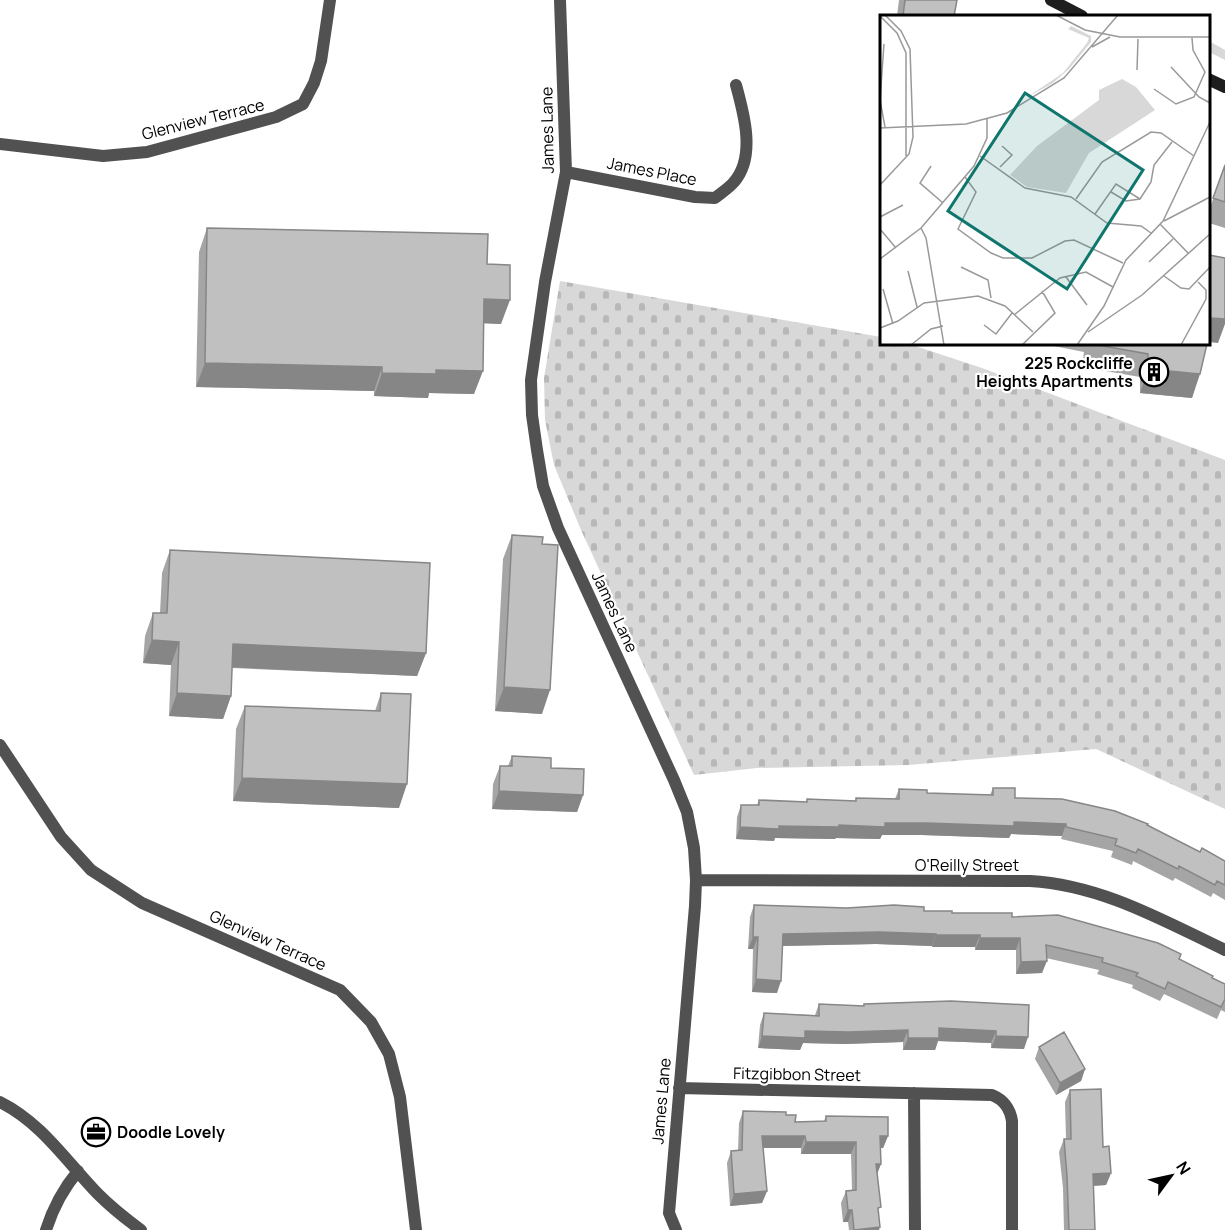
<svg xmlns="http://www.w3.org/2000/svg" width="1225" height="1230" viewBox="0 0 1225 1230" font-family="Manrope,sans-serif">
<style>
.green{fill:#d8d8d8}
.cemetery{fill:url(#cemetery-stones)}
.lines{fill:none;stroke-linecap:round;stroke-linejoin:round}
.street{stroke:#515151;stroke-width:12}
.secondary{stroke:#1e1e1e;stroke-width:12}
.wall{fill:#a5a5a5}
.shaded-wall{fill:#868686}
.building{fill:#c0c0c0;stroke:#868686;stroke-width:1.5}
.labels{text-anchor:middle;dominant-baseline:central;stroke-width:4.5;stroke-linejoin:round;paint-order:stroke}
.street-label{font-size:16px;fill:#000;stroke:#fff}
.poi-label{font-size:16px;font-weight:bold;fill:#000;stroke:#fff;text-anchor:end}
.inset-road{fill:none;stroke:#999;stroke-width:1.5}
.view{fill:#0f766e;fill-opacity:0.15;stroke:#0f766e;stroke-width:3}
.inset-edge{fill:none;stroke:#000;stroke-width:3}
</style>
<defs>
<pattern id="cemetery-stones" width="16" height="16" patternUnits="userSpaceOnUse" patternTransform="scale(1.5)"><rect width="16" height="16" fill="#d8d8d8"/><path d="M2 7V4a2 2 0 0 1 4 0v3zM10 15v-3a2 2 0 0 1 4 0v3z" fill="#b8b8b8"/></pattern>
</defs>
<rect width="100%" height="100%" fill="#fff"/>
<path class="green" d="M 1209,41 L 1225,50 L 1225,60 L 1209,52 Z"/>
<path class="cemetery" d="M 560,281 L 881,337 L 882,344 L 909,344 L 982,368 L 1225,460 L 1225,809 L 1096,749 L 908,765 L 757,768 L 694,775 L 581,530 L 554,465 L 545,420 L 544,378 Z"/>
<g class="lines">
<path class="street" d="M 560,0 L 566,172 L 545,282 L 531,380 L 532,415 L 537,450 L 543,486 L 558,528 L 674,780 L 687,812 L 694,848 L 696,880 L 695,906 L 669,1213 L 676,1230
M 0,144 L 103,156 L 147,152 L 276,117 L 303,104 L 314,83 L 321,61 L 330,0
M 566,172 L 695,197 L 715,198 C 721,193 729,188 734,182 C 756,157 744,114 736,85
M 0,745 L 61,837 L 91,870 L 142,903 L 340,990 L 371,1022 L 389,1054 L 400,1097 L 416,1230
M 696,880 L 1030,881 C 1101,885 1162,920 1225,950
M 679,1088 L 992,1095 C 1004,1100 1010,1108 1012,1121 L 1012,1230
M 914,1093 L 915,1230
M 0,1102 C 42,1123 66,1161 98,1194 C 111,1207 126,1219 141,1230
M 46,1230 C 53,1208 63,1189 78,1171"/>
<path class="secondary" d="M 1051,0 L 1082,16
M 1208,79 L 1225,87"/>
</g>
<path class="wall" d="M 899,0 L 957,0 L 954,16 L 897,16 Z
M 1225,164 L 1225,228 L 1209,223 L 1209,211 Z
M 207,228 L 487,264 L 501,324 L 484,323 L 474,394 L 429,393 L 428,398 L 374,396 L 374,391 L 196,387 L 199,252 Z
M 1044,344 L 1207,344 L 1192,398 L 1140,393 L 1140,377 L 1082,367 L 1084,352 Z
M 512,535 L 542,714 L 495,711 L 503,559 Z
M 170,550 L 426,653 L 417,676 L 232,668 L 231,696 L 223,719 L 169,716 L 171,665 L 143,663 L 145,636 L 153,613 L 160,613 L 162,573 Z
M 381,693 L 399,808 L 233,801 L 236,729 L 245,706 L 375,711 Z
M 512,756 L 551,768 L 583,795 L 577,812 L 492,809 L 493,784 L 500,766 L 508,766 Z
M 993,788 L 1015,798 L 1147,825 L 1200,852 L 1225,861 L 1225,900 L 1213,893 L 1211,897 L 1175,878 L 1173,881 L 1133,861 L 1132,865 L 1111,857 L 1113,851 L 1061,839 L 1062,836 L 1011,834 L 1009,838 L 922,835 L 882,835 L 880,839 L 836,838 L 835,839 L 775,838 L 774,841 L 736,839 L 737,817 L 741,805 L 757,805 L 759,800 L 806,802 L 807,799 L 855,801 L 856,798 L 895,799 L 899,789 L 927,793 L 990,795 Z
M 754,905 L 924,911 L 1012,917 L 1179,960 L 1225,984 L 1225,1012 L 1221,1010 L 1217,1019 L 1164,994 L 1160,1001 L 1132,988 L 1133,985 L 1097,974 L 1099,970 L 1046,958 L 1042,973 L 1016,974 L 1016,950 L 975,950 L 975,947 L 932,947 L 932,946 L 876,944 L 783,946 L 777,993 L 752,992 L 753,949 L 748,949 L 750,917 Z
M 951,1001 L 1024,1049 L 991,1048 L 991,1043 L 938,1041 L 935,1050 L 903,1050 L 903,1042 L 845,1044 L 803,1043 L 800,1050 L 758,1048 L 760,1025 L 764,1013 L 815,1015 L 819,1004 L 863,1006 L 864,1004 Z
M 1039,1047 L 1085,1069 L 1081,1081 L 1056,1095 L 1035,1059 Z
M 1070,1090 L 1103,1147 L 1111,1173 L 1106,1185 L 1093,1186 L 1095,1230 L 1064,1230 L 1063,1188 L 1059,1152 L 1064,1139 L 1066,1139 L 1065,1102 Z
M 743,1111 L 786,1115 L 795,1122 L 824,1121 L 826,1116 L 888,1136 L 883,1148 L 880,1148 L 881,1164 L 877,1174 L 879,1230 L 849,1230 L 848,1222 L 843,1222 L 841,1203 L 846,1191 L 852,1190 L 851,1154 L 801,1154 L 801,1148 L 763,1148 L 767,1191 L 762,1203 L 730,1206 L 727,1163 L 731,1151 L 738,1151 L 739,1123 Z"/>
<path class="shaded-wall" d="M 484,299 L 510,300 L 501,324 L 476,323 Z
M 1212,318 L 1225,319 L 1225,324 L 1218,343 L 1209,342 L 1209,328 Z
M 205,363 L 382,367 L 374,391 L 196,387 Z
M 1148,369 L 1200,374 L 1192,398 L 1140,393 Z
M 436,370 L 483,371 L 474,394 L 429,393 L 428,398 L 374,396 L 382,373 Z
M 152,640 L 179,642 L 171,665 L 143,663 Z
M 233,644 L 426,653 L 417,676 L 224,667 Z
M 504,687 L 550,690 L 542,714 L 495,711 Z
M 177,693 L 231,696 L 223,719 L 169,716 Z
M 242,778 L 407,784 L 399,808 L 233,801 Z
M 499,791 L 583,795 L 577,812 L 492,809 Z
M 1014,822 L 1066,824 L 1062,836 L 1011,834 L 1009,838 L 922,835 L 882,835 L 880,839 L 836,838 L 835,839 L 775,838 L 774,841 L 736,839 L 740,827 L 779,826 L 839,825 L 885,823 Z
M 880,932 L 936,934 L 932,946 L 876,944 L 779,946 L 783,934 Z
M 936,935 L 980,935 L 975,947 L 932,947 Z
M 753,937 L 758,937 L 753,949 L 748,949 Z
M 980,938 L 1020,938 L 1016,950 L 975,950 Z
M 1047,961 L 1042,973 L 1016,974 L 1021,962 Z
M 756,979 L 781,981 L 777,993 L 752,992 Z
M 939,1028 L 996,1031 L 991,1043 L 938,1041 L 935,1050 L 903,1050 L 908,1038 Z
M 908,1030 L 903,1042 L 845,1044 L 803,1043 L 800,1050 L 758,1048 L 762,1036 L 805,1031 Z
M 996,1036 L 1028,1037 L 1024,1049 L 991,1048 Z
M 1085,1069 L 1081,1081 L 1056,1095 L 1060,1083 Z
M 762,1136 L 805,1136 L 801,1148 L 758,1148 Z
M 880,1136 L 888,1136 L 883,1148 L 876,1148 Z
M 806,1142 L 856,1142 L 851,1154 L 801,1154 Z
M 876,1164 L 881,1164 L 876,1176 Z
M 1111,1173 L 1106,1185 L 1089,1186 L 1093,1174 Z
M 767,1191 L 762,1203 L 730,1206 L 734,1194 Z
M 848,1210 L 852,1210 L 848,1222 L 843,1222 Z
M 880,1227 L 879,1230 L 854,1230 Z"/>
<path class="building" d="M 905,0 L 957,0 L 954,16 L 903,16 Z
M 1225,165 L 1225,202 L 1213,198 Z
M 207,228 L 488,234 L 487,264 L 510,265 L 510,300 L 484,299 L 483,371 L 436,370 L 436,374 L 382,373 L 382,367 L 205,363 Z
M 1209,255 L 1225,258 L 1225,319 L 1212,318 L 1209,335 Z
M 1092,344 L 1207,344 L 1200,374 L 1148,369 L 1148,354 Z
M 512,535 L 543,537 L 542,544 L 558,545 L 550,690 L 504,687 Z
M 170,550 L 430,563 L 426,653 L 233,644 L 231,696 L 177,693 L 179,642 L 152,640 L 153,613 L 167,613 Z
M 381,693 L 411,694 L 407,784 L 242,778 L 245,706 L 380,711 Z
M 512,756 L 551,758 L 551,768 L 584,769 L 583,795 L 499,791 L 500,766 L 512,766 Z
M 993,788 L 1015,788 L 1015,798 L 1062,799 L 1115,811 L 1148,824 L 1147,825 L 1200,852 L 1202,848 L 1225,861 L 1225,885 L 1217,881 L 1215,885 L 1179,866 L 1178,869 L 1138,849 L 1136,853 L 1115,845 L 1117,839 L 1066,827 L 1066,824 L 1014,822 L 1014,826 L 926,823 L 885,823 L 885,827 L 839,825 L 839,827 L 779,826 L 779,829 L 740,827 L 741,805 L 759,805 L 759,800 L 807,802 L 807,799 L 856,801 L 856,798 L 899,799 L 899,789 L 927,790 L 927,793 L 993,795 Z
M 754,905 L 847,908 L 894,905 L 924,907 L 924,911 L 952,911 L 952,913 L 1012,913 L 1012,917 L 1058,915 L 1158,943 L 1181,954 L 1179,959 L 1213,976 L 1212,978 L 1225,984 L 1225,999 L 1221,1007 L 1168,982 L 1165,989 L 1136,976 L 1138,973 L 1102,962 L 1103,958 L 1046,945 L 1047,961 L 1021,962 L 1020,938 L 980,938 L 980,935 L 936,935 L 936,934 L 880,932 L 783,934 L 781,981 L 756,979 L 758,937 L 753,937 Z
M 951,1001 L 1029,1005 L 1028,1037 L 996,1036 L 996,1031 L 939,1028 L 939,1038 L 908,1038 L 908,1030 L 849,1032 L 805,1031 L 805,1038 L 762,1036 L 764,1013 L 819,1016 L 819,1004 L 864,1006 L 864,1004 Z
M 1064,1032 L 1085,1069 L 1060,1083 L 1039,1047 Z
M 1101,1089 L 1103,1147 L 1109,1146 L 1111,1173 L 1093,1174 L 1095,1230 L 1069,1230 L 1067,1176 L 1064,1139 L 1071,1139 L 1070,1090 Z
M 743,1111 L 786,1112 L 786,1115 L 796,1115 L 795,1122 L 826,1121 L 826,1116 L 888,1117 L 888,1136 L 880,1136 L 881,1164 L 876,1164 L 881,1207 L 878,1208 L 880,1227 L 854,1230 L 852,1210 L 848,1210 L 846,1191 L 856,1190 L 856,1142 L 806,1142 L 805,1136 L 762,1136 L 767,1191 L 734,1194 L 731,1151 L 742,1150 Z"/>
<defs>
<g id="building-ring" transform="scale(1.5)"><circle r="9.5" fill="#fff" stroke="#000" stroke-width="1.5"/><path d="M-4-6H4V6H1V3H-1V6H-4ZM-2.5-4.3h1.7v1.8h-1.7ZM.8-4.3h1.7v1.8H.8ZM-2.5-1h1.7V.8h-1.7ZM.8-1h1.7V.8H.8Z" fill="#000"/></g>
<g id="office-ring" transform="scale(1.5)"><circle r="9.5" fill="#fff" stroke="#000" stroke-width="1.5"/><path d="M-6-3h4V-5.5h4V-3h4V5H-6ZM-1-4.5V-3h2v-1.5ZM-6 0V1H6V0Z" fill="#000"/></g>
</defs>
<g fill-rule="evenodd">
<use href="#building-ring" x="1154" y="372"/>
<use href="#office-ring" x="96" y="1132"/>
</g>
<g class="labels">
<g class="street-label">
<text transform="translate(203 119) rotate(-14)">Glenview Terrace</text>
<text transform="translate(547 130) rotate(-91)">James Lane</text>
<text transform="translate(652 171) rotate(11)">James Place</text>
<text transform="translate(615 612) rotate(65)">James Lane</text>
<text x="967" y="865">O'Reilly Street</text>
<text transform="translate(268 940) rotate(24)">Glenview Terrace</text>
<text transform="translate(797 1074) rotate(1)">Fitzgibbon Street</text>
<text transform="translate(661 1101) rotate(-85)">James Lane</text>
</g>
<g class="poi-label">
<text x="1133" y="363">225 Rockcliffe<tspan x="1133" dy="18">Heights Apartments</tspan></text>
<text x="117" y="1132" text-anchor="start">Doodle Lovely</text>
</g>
</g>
<g transform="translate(880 15)">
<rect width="330" height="330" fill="#fff"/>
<path d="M 191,11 L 211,21 L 211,27 L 189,54 L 173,68 L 146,83 L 183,58 L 207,28 L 209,23 L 188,14 Z" fill="#d8d8d8"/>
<path d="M 242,64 L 256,72 L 275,95 L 209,138 L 186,178 L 147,172 L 130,160 L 157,131 L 219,85 L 219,75 Z" fill="#d8d8d8"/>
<path class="inset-road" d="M 176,0 L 205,15 L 240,22 L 330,22M 0,1 L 17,18 L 26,38 L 26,141M 4,29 L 0,85 L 5,112M 212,32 L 230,22M 291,52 L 319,82 L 330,88M 257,55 L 258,24M 274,74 L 296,89 L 314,82 L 325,57 L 313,35 L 312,23M 0,113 L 86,109 L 127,98 L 184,63 L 238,0M 100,141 L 145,173 L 191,182 L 227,208 L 261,211 L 271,218M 51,151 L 40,168 L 63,188M 120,152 L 132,140 L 122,131M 85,162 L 96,177 L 78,214 L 111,238 L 123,243 L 152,243 L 185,226 L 194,225 L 243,248M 0,170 L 29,139 L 33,122 L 30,34 L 21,16 L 5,0M 231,177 L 246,186 L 260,184 L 271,167 L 274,150 L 292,127M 196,184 L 222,147 L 271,117 L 281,118 L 314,141M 215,199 L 236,169 L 260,184M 0,202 L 23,190M 284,206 L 330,182M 280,209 L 308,238M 41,213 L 46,223 L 64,330M 0,214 L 16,233M 0,244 L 41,213 L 94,151 L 107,123 L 107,104M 269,247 L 293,224M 81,252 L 108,265 L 111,283M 28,256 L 37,292M 284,261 L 301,273 L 309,274 L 330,252M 186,262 L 207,290M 3,274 L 13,309M 134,300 L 180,263 L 206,257 L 233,272M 104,310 L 116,319 L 132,298M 0,313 L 18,306 L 44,288 L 98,281 L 125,291 L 153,317M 208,317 L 262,280 L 330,219M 31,330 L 51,314 L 63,311M 142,330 L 175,298 L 162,276M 197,330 L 224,291 L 246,245 L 283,206 L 330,107M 301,330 L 326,284 L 326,275 L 318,267"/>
<path class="view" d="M 145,78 L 263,155 L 187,274 L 68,196 Z"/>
<rect width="330" height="330" class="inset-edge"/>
</g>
<g transform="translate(1171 1176) rotate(57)" stroke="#ffffff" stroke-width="4.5" paint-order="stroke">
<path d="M0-4.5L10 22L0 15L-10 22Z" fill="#000000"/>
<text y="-9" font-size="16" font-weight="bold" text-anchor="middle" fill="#000000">N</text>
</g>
</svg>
